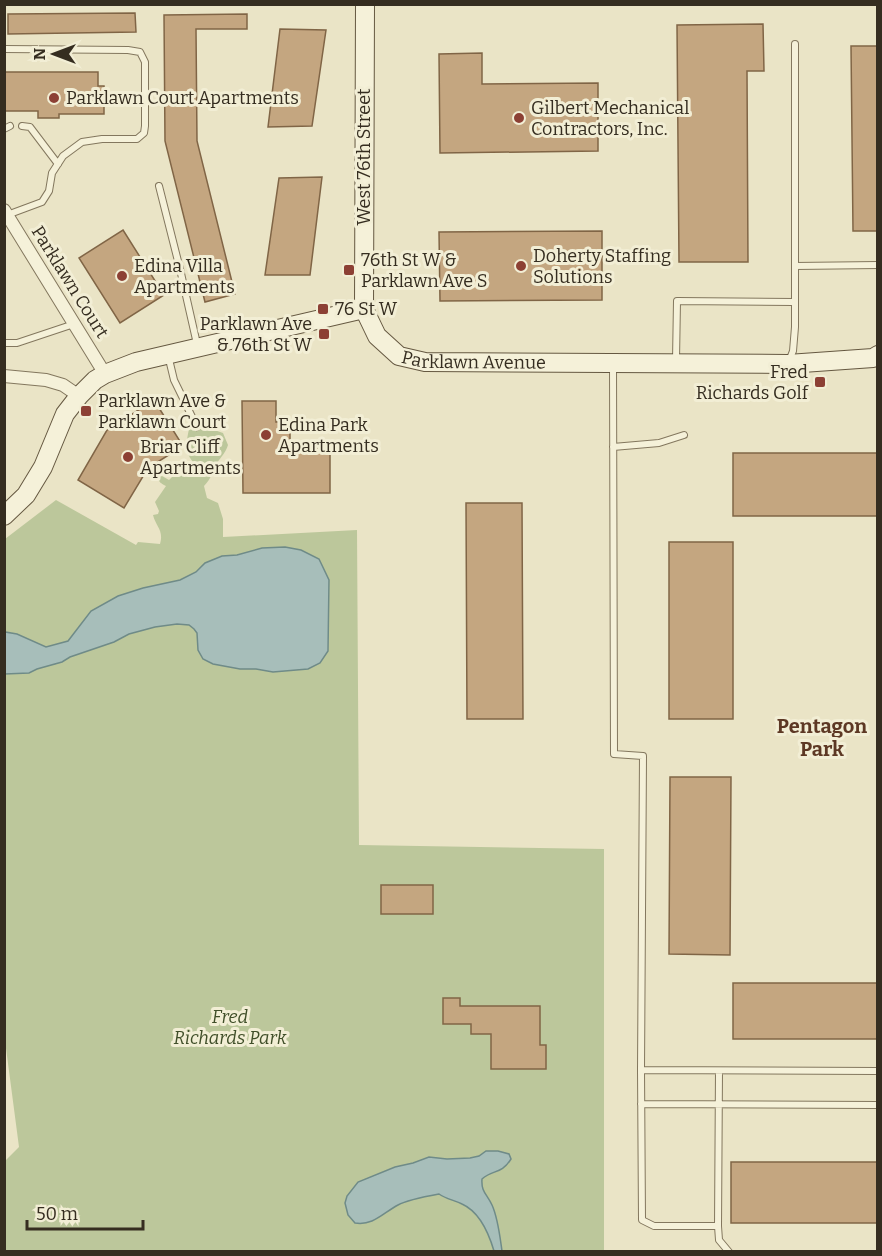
<svg xmlns="http://www.w3.org/2000/svg" width="882" height="1256" viewBox="0 0 882 1256" font-family="Bitter,serif">
<style>
.green{fill:#bcc79b}
.water{fill:#a7beba;stroke:#6f8b88;stroke-width:1.5}
.building{fill:#c4a680;stroke:#806546;stroke-width:1.5}
.lines{fill:none;stroke-linecap:round;stroke-linejoin:round}
.lane-casing{stroke:#83775e;stroke-width:8}
.street-casing{stroke:#83775e;stroke-width:14}
.secondary-casing{stroke:#655841;stroke-width:20}
.lane{stroke:#f5f1d9;stroke-width:6}
.street{stroke:#f5f1d9;stroke-width:12}
.secondary{stroke:#f5f1d9;stroke-width:18}
.poi-dot{fill:#8c4034;stroke:#f2eed5;stroke-width:2}
.labels{text-anchor:middle;dominant-baseline:central;stroke-width:6;stroke-linejoin:round;paint-order:stroke}
.poi-label{font-size:18px;fill:#352d20;stroke:#f2eed5;text-anchor:start}
.street-label{font-size:18px;fill:#352d20;stroke:#f2eed5}
.park-label{font-size:18px;font-style:italic;fill:#404f29;stroke:#f2eed5}
.neighbourhood-label{font-size:20px;font-weight:bold;fill:#5d3824;stroke:#f2eed5}
</style>
<rect width="100%" height="100%" fill="#eae4c6"/>
<path class="green" d="M 200,425 L 223,433 L 228,445 C 226,452 221,457 217,463 C 212,472 212,478 204,486 L 207,498 L 218,503 L 223,519 L 223,537 L 357,530 L 359,845 L 604,849 L 604,1251 L 5,1252 L 5,1161 L 19,1147 L 4,1033 L 5,539 L 56,500 L 136,545 L 138,542 L 160,544 C 164,530 156,527 153,515 L 158,514 L 159,511 L 155,502 L 166,486 C 162,484 158,482 158,477 L 162,476 L 169,480 L 178,471 L 185,470 L 200,471 L 200,468 C 185,457 185,447 189,429 Z"/>
<path class="water" d="M 285,547 L 301,550 L 319,559 L 329,580 L 328,651 L 320,663 L 308,669 L 273,672 L 256,669 L 240,669 L 213,664 L 203,659 L 198,650 L 197,633 L 194,629 L 189,625 L 177,624 L 155,627 L 129,634 L 114,642 L 70,657 L 62,662 L 37,669 L 29,673 L 5,674 L 5,632 L 17,634 L 46,647 L 68,641 L 91,611 L 118,596 L 143,588 L 180,580 L 196,572 L 205,563 L 222,556 L 237,555 L 262,548 Z
M 486,1151 L 498,1151 L 509,1154 L 511,1159 C 501,1175 493,1169 482,1179 C 481,1192 487,1194 492,1205 C 498,1218 500,1237 502,1251 L 494,1251 C 489,1234 480,1212 462,1204 C 454,1200 446,1199 439,1194 C 428,1196 407,1200 398,1205 C 383,1213 373,1226 355,1223 L 348,1215 L 345,1203 L 347,1196 L 358,1182 L 395,1167 L 413,1163 L 429,1157 L 447,1159 L 470,1158 L 479,1156 Z"/>
<path class="building" d="M 135,13 L 136,32 L 8,34 L 8,14 Z
M 247,14 L 247,29 L 196,29 L 197,141 L 235,294 L 205,302 L 165,141 L 164,15 Z
M 763,24 L 764,71 L 747,71 L 748,262 L 679,262 L 677,25 Z
M 280,29 L 326,30 L 312,126 L 268,127 Z
M 851,46 L 878,46 L 878,231 L 853,231 Z
M 482,53 L 482,84 L 598,83 L 598,151 L 440,153 L 439,54 Z
M 4,72 L 98,72 L 98,86 L 104,86 L 104,114 L 59,114 L 59,118 L 38,118 L 38,111 L 4,111 Z
M 322,177 L 310,275 L 265,275 L 279,178 Z
M 123,230 L 164,295 L 120,323 L 79,258 Z
M 602,231 L 602,300 L 440,301 L 439,232 Z
M 154,400 L 183,446 L 148,468 L 124,508 L 78,480 L 107,430 Z
M 242,401 L 276,401 L 276,422 L 290,422 L 290,448 L 330,448 L 330,493 L 243,493 Z
M 733,453 L 878,453 L 878,516 L 733,516 Z
M 466,503 L 522,503 L 523,719 L 467,719 Z
M 669,542 L 733,542 L 733,719 L 669,719 Z
M 670,777 L 731,777 L 730,955 L 669,954 Z
M 381,885 L 433,885 L 433,914 L 381,914 Z
M 733,983 L 878,983 L 878,1039 L 733,1039 Z
M 443,998 L 460,998 L 460,1006 L 540,1006 L 540,1045 L 546,1045 L 546,1069 L 491,1069 L 491,1034 L 471,1034 L 471,1024 L 443,1024 Z
M 731,1162 L 878,1162 L 878,1223 L 731,1223 Z"/>
<g class="lines">
<g class="lane-casing">
<path id="lane" d="M 795,44 L 795,266
M 4,49 L 128,50 L 140,52 L 145,62 L 145,126 L 144,133 L 137,139 L 102,139 L 82,142 L 63,156 L 52,173 L 49,191 L 42,202 L 7,215
M 22,126 L 30,127 L 58,164
M 4,129 L 10,126
M 159,186 L 180,269 L 197,344
M 4,343 L 17,343 L 74,324
M 168,355 L 174,380 L 197,427
M 676,360 L 677,301 L 794,302
M 789,361 L 793,351 L 795,327 L 795,266 L 878,265
M 613,364 L 614,754 L 643,756 L 641,1070 L 642,1220 L 654,1226 L 718,1226
M 613,447 L 659,443 L 684,435
M 641,1070 L 878,1071
M 719,1071 L 718,1226 L 719,1240 L 729,1252
M 641,1104 L 878,1105"/>
</g>
<g class="street-casing">
<path id="street" d="M 4,210 L 105,374
M 4,376 L 46,380 L 63,385 L 79,396"/>
</g>
<g class="secondary-casing">
<g id="secondary">
<path id="s1" d="M 365,4 L 364,309 L 377,336 L 399,356 L 425,362 L 788,364 L 873,358 L 878,355"/>
<path d="M 4,516 L 26,495 L 43,467 L 65,414 L 79,396 L 95,380 L 105,374 L 136,362 L 364,309"/>
</g>
</g>
<use href="#lane" class="lane"/>
<use href="#street" class="street"/>
<use href="#secondary" class="secondary"/>
</g>
<g class="poi-dot">
<circle cx="54" cy="98" r="6"/>
<circle cx="519" cy="118" r="6"/>
<circle cx="521" cy="266" r="6"/>
<rect x="343" y="264" width="12" height="12" rx="3"/>
<circle cx="122" cy="276" r="6"/>
<rect x="317" y="303" width="12" height="12" rx="3"/>
<rect x="318" y="328" width="12" height="12" rx="3"/>
<rect x="814" y="376" width="12" height="12" rx="3"/>
<rect x="80" y="405" width="12" height="12" rx="3"/>
<circle cx="266" cy="435" r="6"/>
<circle cx="128" cy="457" r="6"/>
</g>
<g class="labels">
<g class="poi-label">
<text x="66" y="98">Parklawn Court Apartments</text>
<text x="531" y="108">Gilbert Mechanical<tspan x="531" dy="21">Contractors, Inc.</tspan></text>
<text x="533" y="256">Doherty Staffing<tspan x="533" dy="21">Solutions</tspan></text>
<text x="361" y="260">76th St W &amp;<tspan x="361" dy="21">Parklawn Ave S</tspan></text>
<text x="134" y="266">Edina Villa<tspan x="134" dy="21">Apartments</tspan></text>
<text x="335" y="309">76 St W</text>
<text x="312" y="324" text-anchor="end">Parklawn Ave<tspan x="312" dy="21">&amp; 76th St W</tspan></text>
<text x="808" y="372" text-anchor="end">Fred<tspan x="808" dy="21">Richards Golf</tspan></text>
<text x="98" y="401">Parklawn Ave &amp;<tspan x="98" dy="21">Parklawn Court</tspan></text>
<text x="278" y="425">Edina Park<tspan x="278" dy="21">Apartments</tspan></text>
<text x="140" y="447">Briar Cliff<tspan x="140" dy="21">Apartments</tspan></text>
</g>
<g class="street-label">
<text transform="translate(364 157) rotate(-90)">West 76th Street</text>
<text transform="translate(70 282) rotate(58)">Parklawn Court</text>
<text stroke="none"><textPath href="#s1" startOffset="440">Parklawn Avenue</textPath></text>
</g>
<g class="park-label">
<text x="230" y="1017">Fred<tspan x="230" dy="21">Richards Park</tspan></text>
</g>
<g class="neighbourhood-label">
<text x="822" y="726">Pentagon<tspan x="822" dy="23">Park</tspan></text>
</g>
</g>
<rect width="882" height="1256" fill="none" stroke="#352d20" stroke-width="12"/>
<g transform="translate(54 54) rotate(270)" stroke="#f2eed5" stroke-width="4.5" paint-order="stroke">
<path d="M0-4.5L10 22L0 15L-10 22Z" fill="#352d20"/>
<text y="-9" font-size="16" font-weight="bold" text-anchor="middle" fill="#352d20">N</text>
</g>
<path d="M27 1220v9h116v-9" fill="none" stroke="#352d20" stroke-width="3"/>
<text x="36" y="1220" font-size="18" fill="#352d20" stroke="#f2eed5" stroke-width="4.5" paint-order="stroke">50 m</text>
</svg>
